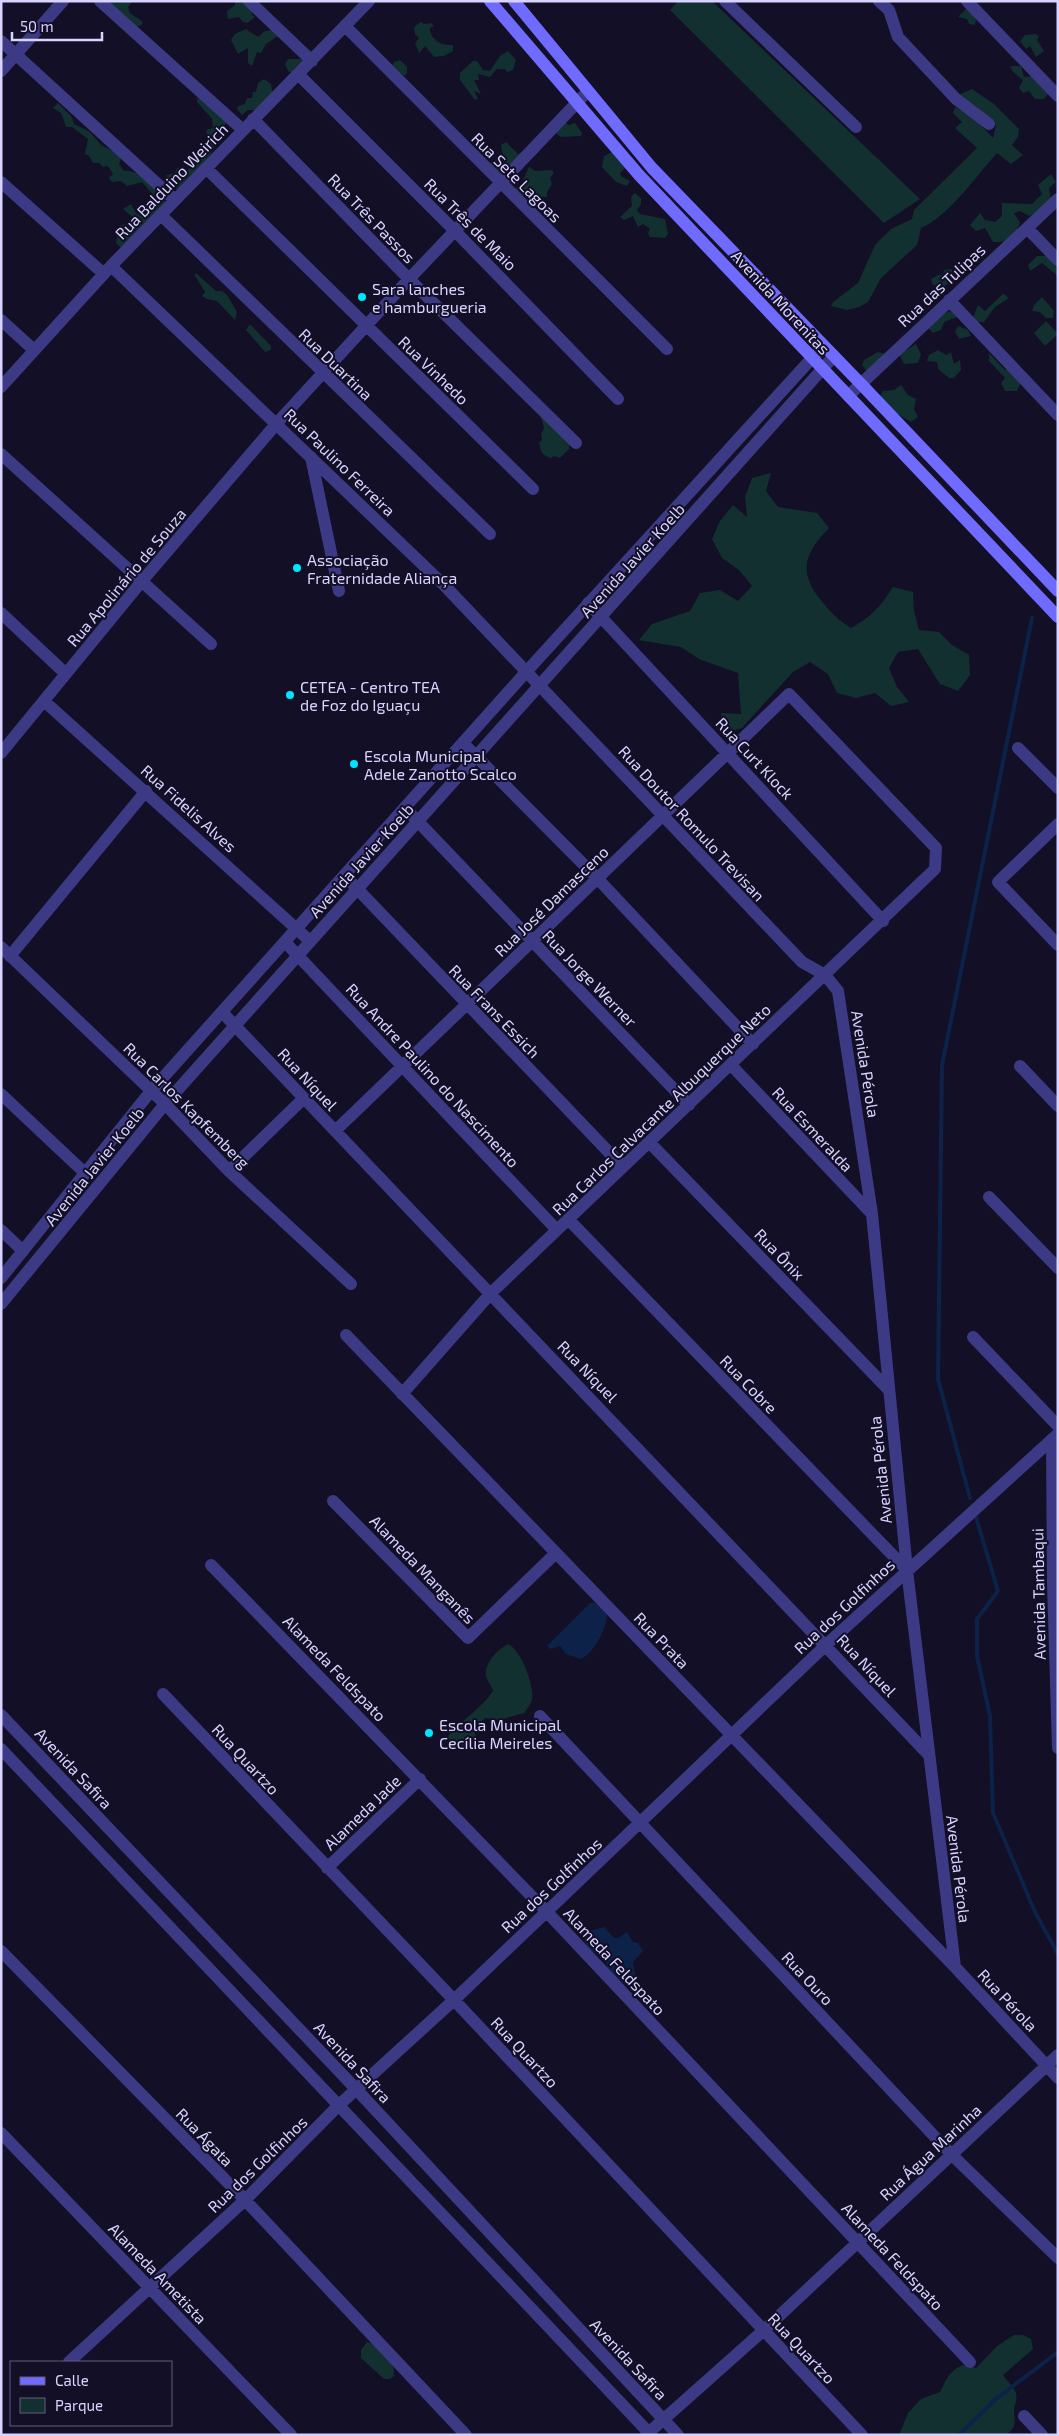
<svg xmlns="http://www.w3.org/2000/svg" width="1059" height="2436" viewBox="0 0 1059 2436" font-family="'Exo 2',sans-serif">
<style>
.green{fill:#12302f}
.water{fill:#0c2248}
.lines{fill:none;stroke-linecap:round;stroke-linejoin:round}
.stream{stroke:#0c2248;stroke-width:4}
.minor{stroke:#3d3a85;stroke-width:12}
.tertiary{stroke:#3d3a85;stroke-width:12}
.secondary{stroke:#6f6bff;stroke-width:12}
.poi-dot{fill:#00e5ff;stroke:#130f26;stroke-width:2}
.labels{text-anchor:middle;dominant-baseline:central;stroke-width:4;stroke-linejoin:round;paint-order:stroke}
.street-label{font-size:16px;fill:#d9d4ff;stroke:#130f26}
.poi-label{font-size:16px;fill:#d9d4ff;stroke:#130f26;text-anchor:start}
</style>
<rect width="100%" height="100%" fill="#130f26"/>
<path class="green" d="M 109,1 L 133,1 L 128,7 L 130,13 L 142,21 L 142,25 L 134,28 Z
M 235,1 L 248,1 L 252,7 L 252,15 L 255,17 L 247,23 L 243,22 L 239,17 L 228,19 L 227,11 L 235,5 Z
M 678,1 L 712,1 L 920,199 L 884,223 L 670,10 Z
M 966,9 L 972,12 L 976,20 L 975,25 L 969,24 L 967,19 L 958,17 Z
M 421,22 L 424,24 L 431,23 L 434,26 L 430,28 C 430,40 442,46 453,45 L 453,51 L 444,56 L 434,57 L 425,46 L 419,53 L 415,43 L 419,38 L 415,34 L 414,27 Z
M 246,29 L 258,37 L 265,31 L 274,30 L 278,36 L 266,44 L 261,53 L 257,52 L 252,66 L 248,63 L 248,48 L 238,54 L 231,40 L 235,34 Z
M 1036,34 L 1039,37 L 1037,40 L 1044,51 L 1036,57 L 1030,46 L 1026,49 L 1020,41 L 1025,35 Z
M 508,51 L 516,60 L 513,70 L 507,72 L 505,69 L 497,69 L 490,77 L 478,74 L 479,80 L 474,80 L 481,94 L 474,91 L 478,99 L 475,100 L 460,80 L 460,73 L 473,61 L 477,61 L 483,70 L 490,71 L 500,56 Z
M 288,59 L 303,59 L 302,63 L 292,73 L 288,71 L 285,64 Z
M 400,60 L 407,67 L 407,73 L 404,76 L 392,66 L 394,62 Z
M 1010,66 L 1021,66 L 1024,77 L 1033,76 L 1049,93 L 1044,99 L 1035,99 L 1029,91 L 1023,93 L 1019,88 L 1023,80 L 1013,72 Z
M 264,79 L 271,84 L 273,95 L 256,110 L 248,110 L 242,115 L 237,109 L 238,106 L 245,104 L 247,98 L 252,98 L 253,92 L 256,92 L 258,83 Z
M 972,89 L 994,104 L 1019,129 L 1018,137 L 1012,145 L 1023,155 L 1011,164 L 997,153 C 978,174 948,217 921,228 L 917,245 L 881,278 L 868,302 L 859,307 L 847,310 L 831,306 L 833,302 L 858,283 L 875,245 L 891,229 L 912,219 L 914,210 L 977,148 L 955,128 L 962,122 L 953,113 L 955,107 L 972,116 L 993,138 L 996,125 L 958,95 Z
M 197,98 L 203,100 L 226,123 L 220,133 L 212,134 L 216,142 L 211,154 L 182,191 L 165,185 L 167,175 L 175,173 L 177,168 L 181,167 L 187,171 C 193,166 193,162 194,154 L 208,138 L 206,130 L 213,128 L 212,119 L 197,102 Z
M 58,103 L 72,117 L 74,124 L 90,132 L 101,145 L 119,154 L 121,159 L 119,164 L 124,171 C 139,169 165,191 166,206 L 121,248 L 116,243 L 119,226 L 136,220 L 123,209 L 131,204 L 136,213 L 144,216 L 150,210 L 156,198 L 142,182 L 127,186 L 121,181 L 112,182 L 109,178 L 113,174 L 108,166 L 103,167 L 99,163 L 93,163 L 89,156 L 85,154 L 88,139 L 72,127 L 66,127 L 61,113 L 53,108 Z
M 563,121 L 569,125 L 575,123 L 582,133 L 581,136 L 561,137 L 557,134 L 556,128 Z
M 506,142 L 518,154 L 522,152 L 516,174 L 511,183 L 505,184 L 488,165 L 492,161 L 503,157 L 501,145 Z
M 612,152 L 625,168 L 620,173 L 621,176 L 630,181 L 627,186 L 616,182 L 602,167 L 604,156 Z
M 529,167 L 535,171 L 552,170 L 554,173 L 550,178 L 552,184 L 547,192 L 547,197 L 540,197 L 535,207 L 529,206 L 526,195 L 522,195 L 519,198 L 514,189 L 524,185 L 523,180 Z
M 1051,174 L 1056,182 L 1049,188 L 1051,200 L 1046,208 L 1029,216 L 1020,211 L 1014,213 L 1020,223 C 1013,238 1010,242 993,242 L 985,228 L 976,231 L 970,225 L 980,213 L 985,220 L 995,222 L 1002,216 L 1002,203 L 1032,204 L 1042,194 L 1038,185 Z
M 635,193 L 641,198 L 641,204 L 637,210 L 640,214 L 665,219 L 668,234 L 665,238 L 650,237 L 648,233 L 650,229 L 643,224 L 638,227 L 633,216 L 624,220 L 620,217 L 632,206 L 631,197 Z
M 1037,256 L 1046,256 L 1058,265 L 1058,276 L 1042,263 L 1030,271 L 1028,265 Z
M 952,269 L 955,277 L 942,289 L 932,284 L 931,279 L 938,275 L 943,275 L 944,270 Z
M 194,274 L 197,274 L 216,291 L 222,291 L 227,295 L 237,312 L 235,320 L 217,301 L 207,299 L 202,296 L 205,292 Z
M 1003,294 L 1007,296 L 1008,299 L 995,307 L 984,322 L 977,322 L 973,318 L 978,305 L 985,311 Z
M 1042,297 L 1054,311 L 1053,318 L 1046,318 L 1040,312 L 1032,311 L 1034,305 Z
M 954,309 L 957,317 L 944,322 L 941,330 L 933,333 L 925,325 L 930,321 Z
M 1046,321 L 1058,334 L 1045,346 L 1034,333 Z
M 250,324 L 271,346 L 271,350 L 265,352 L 246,330 Z
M 958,326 L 968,330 L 971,336 L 959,339 L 955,331 Z
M 916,344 L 921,354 L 918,363 L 904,364 L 899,354 Z
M 938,350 L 946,355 L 951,352 L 954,364 L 960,360 L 961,370 L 954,378 L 949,378 L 938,369 L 937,362 L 927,361 L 929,355 Z
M 878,352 L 886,354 L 867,372 L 862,365 L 864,360 Z
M 989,353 L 1005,370 L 1011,369 L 1021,382 L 1017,391 L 1005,391 L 1001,383 L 1005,378 L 989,361 Z
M 901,385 L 908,395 L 916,399 L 914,409 L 918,417 L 911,422 L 891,410 L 879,398 L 883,391 L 894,390 Z
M 541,417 L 570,441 L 569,449 L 560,458 L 554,456 L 551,458 C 540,454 541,452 539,441 L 541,442 L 542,439 L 541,434 L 544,428 Z
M 771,473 L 766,491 L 778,507 L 817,513 L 829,528 C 806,552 797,570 820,599 C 829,611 838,620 851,628 C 871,617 881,606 893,587 L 913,592 L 914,611 L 919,630 L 939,632 L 952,645 L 969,655 L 970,675 L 958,691 L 940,684 L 918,649 L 898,652 L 889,668 L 897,687 L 909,702 L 891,706 L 875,693 L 856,698 L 837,693 L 828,674 L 810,662 L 793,672 L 742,728 L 723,733 L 721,713 L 741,714 L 738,673 L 699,659 L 681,647 L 639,640 L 652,624 L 690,611 L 700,593 L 720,590 L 738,601 L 752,586 L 739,570 L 722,558 L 712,539 L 720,521 L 733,505 L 747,517 L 745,497 L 752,478 Z
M 508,1644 C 521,1649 535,1687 532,1700 C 531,1704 527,1709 524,1713 L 499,1720 L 485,1718 L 474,1729 L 477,1743 L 468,1749 L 458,1748 L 447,1737 C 461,1720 481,1709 493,1691 C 492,1686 487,1681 486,1676 C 484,1663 498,1649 508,1644 Z
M 1014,2335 L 1023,2335 L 1031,2339 L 1033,2349 L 1003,2375 C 1007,2381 1012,2385 1015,2391 C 1019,2399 1014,2403 1014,2410 C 1014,2424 1018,2425 1006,2435 L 899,2435 L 908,2413 L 921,2399 L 940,2392 C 947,2378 951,2368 967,2364 L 976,2368 L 997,2346 Z
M 367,2342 L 378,2345 L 393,2360 L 394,2376 L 390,2379 L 384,2379 L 361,2358 L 361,2350 Z"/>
<path class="water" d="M 590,1603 L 595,1603 L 607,1613 C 607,1628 595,1652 581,1659 L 566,1654 L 560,1646 L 551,1649 L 547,1646 Z
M 604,1927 L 614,1938 L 618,1938 L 627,1932 L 633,1942 L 638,1943 L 643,1951 L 633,1962 L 636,1981 L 629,1987 L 607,1972 L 607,1961 L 588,1948 L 583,1939 L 589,1931 Z"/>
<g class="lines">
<path class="stream" d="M 970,1498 L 938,1379 L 942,1065 L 1032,618
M 976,1517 L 998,1591 L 977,1619 L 977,1656 L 990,1716 L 993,1813 L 1035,1912 L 1058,1954
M 959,2435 L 997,2398 L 1058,2352"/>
<path class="minor" d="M 100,1 L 243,130
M 249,1 L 312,61
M 725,1 L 856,127
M 879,1 L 889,10 L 898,37 L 956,99 L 989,124
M 967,1 L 1058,96
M 345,26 L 667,349
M 1,41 L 175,200
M 1,71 L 63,1
M 299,75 L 455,231 L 618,399
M 253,119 L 409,279 L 576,443
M 206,168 L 533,489
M 1,182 L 104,274
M 161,215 L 490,534
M 1027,228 L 1058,260
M 111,266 L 444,585 L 802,962 L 825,975 L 838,991 L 872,1214 L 907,1570 L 955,1967
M 949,300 L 1058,415
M 1,320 L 34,350
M 1,387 L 111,266 L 369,1
M 848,396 L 1058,199
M 1,454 L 211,644
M 311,457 L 339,591
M 588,603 L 883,921
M 1,613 L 66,674
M 44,701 L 310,941
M 463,743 L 597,878 L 753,1044
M 1018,748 L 1058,788
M 1,753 L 142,581 L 277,423 L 409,279 L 588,91
M 405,808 L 689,1105
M 1058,824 L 998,882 L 1058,945
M 345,876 L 623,1167
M 285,942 L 557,1230
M 10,956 L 146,791
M 222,1012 L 928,1754
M 731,1065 L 872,1214
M 1020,1066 L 1058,1106
M 1,1094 L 86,1174
M 165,1104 L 229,1171 L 351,1284
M 335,1131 L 789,694 L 936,848 L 935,869 L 491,1293 L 402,1394
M 650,1143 L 888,1389
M 229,1171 L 304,1098
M 989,1197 L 1058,1268
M 569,1220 L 907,1570
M 1,1230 L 23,1251
M 346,1335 L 955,1967 L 1058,2078
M 973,1337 L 1058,1426
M 1052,1439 L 1053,1583 L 1058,1748
M 333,1501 L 468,1638 L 556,1553
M 211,1565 L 546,1911 L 970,2362
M 163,1694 L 454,2000 L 862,2435
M 540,1716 L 951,2154 L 1058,2258
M 327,1868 L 420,1779
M 1,1951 L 245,2200 L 466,2435
M 1,2133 L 291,2435
M 69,2362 L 245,2200 L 339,2105 L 454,2000 L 826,1645 L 1058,1434
M 1024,2416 L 1042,2435
M 646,2435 L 764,2330 L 1058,2055"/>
<path class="tertiary" d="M 1,947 L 165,1104
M 1,1278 L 151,1091 L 527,671 L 823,346
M 1,1304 L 165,1104 L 834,356
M 1,1715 L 357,2090 L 678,2435
M 1,1749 L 651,2435"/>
<path class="secondary" d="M 490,1 L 639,175 L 1058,617
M 514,1 L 652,168 L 861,384 L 1058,591"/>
</g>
<g class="poi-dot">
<circle cx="362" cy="297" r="5"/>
<circle cx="297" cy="568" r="5"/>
<circle cx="290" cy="695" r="5"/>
<circle cx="354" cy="764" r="5"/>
<circle cx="429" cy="1733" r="5"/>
</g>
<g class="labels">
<g class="street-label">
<text transform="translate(517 177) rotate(45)">Rua Sete Lagoas</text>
<text transform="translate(171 181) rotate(-46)">Rua Balduino Weirich</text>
<text transform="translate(372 218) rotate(46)">Rua Três Passos</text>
<text transform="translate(471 224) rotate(45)">Rua Três de Maio</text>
<text transform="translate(941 285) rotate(-43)">Rua das Tulipas</text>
<text transform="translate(781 302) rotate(47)">Avenida Morenitas</text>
<text transform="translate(336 364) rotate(44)">Rua Duartina</text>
<text transform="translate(434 370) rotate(44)">Rua Vinhedo</text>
<text transform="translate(340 462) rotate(44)">Rua Paulino Ferreira</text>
<text transform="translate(632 560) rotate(-48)">Avenida Javier Koelb</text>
<text transform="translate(126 577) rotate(-50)">Rua Apolinário de Souza</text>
<text transform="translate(755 758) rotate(47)">Rua Curt Klock</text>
<text transform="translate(189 808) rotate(42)">Rua Fidelis Alves</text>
<text transform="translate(692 823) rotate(47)">Rua Doutor Romulo Trevisan</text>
<text transform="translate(361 860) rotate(-48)">Avenida Javier Koelb</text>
<text transform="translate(551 901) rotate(-44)">Rua José Damasceno</text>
<text transform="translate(590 978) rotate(46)">Rua Jorge Werner</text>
<text transform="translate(495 1011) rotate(46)">Rua Frans Essich</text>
<text transform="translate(866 1064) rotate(81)">Avenida Pérola</text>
<text transform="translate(433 1075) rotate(47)">Rua Andre Paulino do Nascimento</text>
<text transform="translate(308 1079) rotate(47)">Rua Níquel</text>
<text transform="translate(187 1105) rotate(45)">Rua Carlos Kapfemberg</text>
<text transform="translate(661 1109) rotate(-44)">Rua Carlos Calvacante Albuquerque Neto</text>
<text transform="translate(813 1129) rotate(47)">Rua Esmeralda</text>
<text transform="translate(94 1166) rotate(-51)">Avenida Javier Koelb</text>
<text transform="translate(780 1254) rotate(46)">Rua Ônix</text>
<text transform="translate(588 1371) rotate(46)">Rua Níquel</text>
<text transform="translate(749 1384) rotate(46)">Rua Cobre</text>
<text transform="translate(880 1470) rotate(-96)">Avenida Pérola</text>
<text transform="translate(423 1569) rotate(46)">Alameda Manganês</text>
<text transform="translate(1038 1594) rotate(-91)">Avenida Tambaqui</text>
<text transform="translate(844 1606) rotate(-43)">Rua dos Golfinhos</text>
<text transform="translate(662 1640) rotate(46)">Rua Prata</text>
<text transform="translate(867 1665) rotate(47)">Rua Níquel</text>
<text transform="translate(335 1668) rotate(46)">Alameda Feldspato</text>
<text transform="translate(246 1759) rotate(47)">Rua Quartzo</text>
<text transform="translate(74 1768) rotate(47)">Avenida Safira</text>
<text transform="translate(362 1812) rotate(-44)">Alameda Jade</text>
<text transform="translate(959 1869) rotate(83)">Avenida Pérola</text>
<text transform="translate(551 1885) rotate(-43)">Rua dos Golfinhos</text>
<text transform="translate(615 1961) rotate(47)">Alameda Feldspato</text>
<text transform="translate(808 1978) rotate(47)">Rua Ouro</text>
<text transform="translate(1008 2000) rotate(47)">Rua Pérola</text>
<text transform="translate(525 2052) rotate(47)">Rua Quartzo</text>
<text transform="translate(353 2062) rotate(47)">Avenida Safira</text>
<text transform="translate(205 2137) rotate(46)">Rua Ágata</text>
<text transform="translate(930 2152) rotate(-43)">Rua Água Marinha</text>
<text transform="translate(257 2164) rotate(-44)">Rua dos Golfinhos</text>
<text transform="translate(893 2256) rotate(47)">Alameda Feldspato</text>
<text transform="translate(158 2273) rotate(46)">Alameda Ametista</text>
<text transform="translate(802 2348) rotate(47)">Rua Quartzo</text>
<text transform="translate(629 2359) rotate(47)">Avenida Safira</text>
</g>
<g class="poi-label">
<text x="372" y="288">Sara lanches<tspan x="372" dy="18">e hamburgueria</tspan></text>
<text x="307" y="559">Associação<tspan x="307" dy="18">Fraternidade Aliança</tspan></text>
<text x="300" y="686">CETEA - Centro TEA<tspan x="300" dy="18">de Foz do Iguaçu</tspan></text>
<text x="364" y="755">Escola Municipal<tspan x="364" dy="18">Adele Zanotto Scalco</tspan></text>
<text x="439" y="1724">Escola Municipal<tspan x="439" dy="18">Cecília Meireles</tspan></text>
</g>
</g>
<rect width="1059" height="2436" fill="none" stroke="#d9d4ff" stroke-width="5"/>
<rect x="10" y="2361" width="162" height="65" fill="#130f26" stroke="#625e7d"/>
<rect x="20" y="2377" width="25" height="8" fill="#6f6bff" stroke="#625e7d"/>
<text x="55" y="2386" font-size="15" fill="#d9d4ff">Calle</text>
<rect x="20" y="2398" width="25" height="15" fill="#12302f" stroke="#625e7d"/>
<text x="55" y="2411" font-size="15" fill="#d9d4ff">Parque</text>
<path d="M12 32v8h90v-8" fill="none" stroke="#d9d4ff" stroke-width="2.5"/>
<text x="20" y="32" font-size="15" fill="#d9d4ff" stroke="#130f26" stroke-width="4" paint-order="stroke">50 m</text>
</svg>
